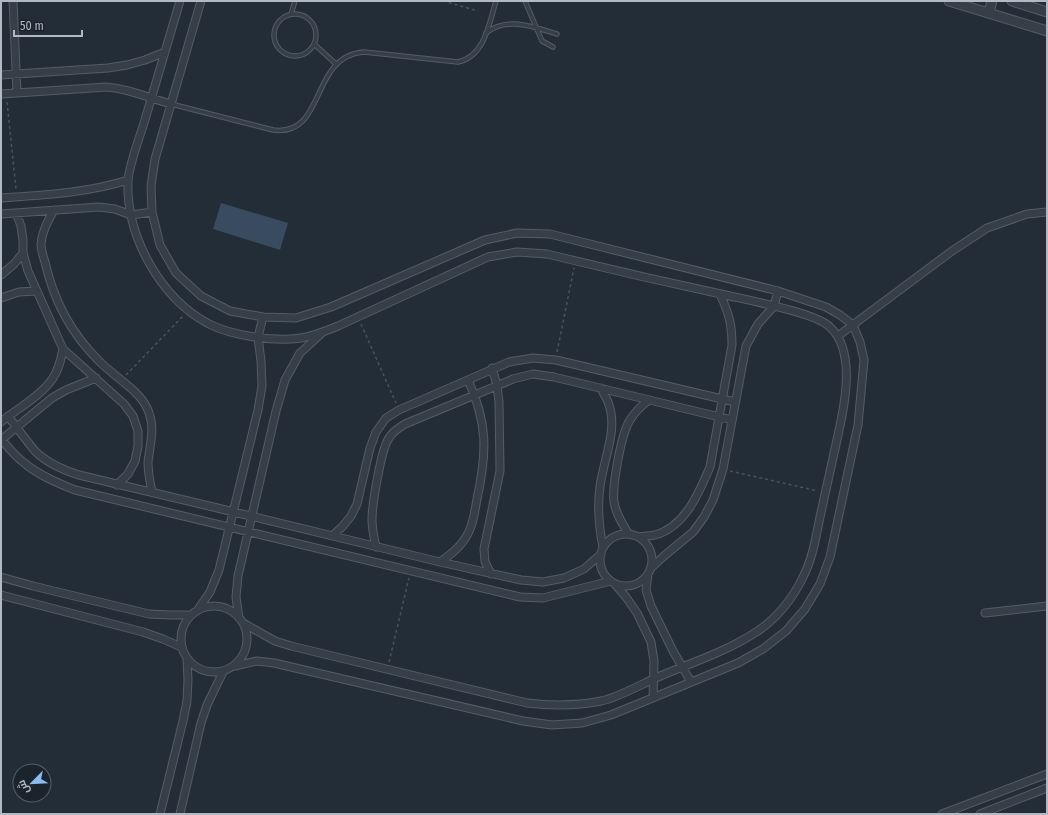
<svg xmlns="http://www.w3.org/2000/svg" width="1048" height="815" viewBox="0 0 1048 815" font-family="'Fira Sans Condensed',Cairo,sans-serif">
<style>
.water{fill:#394c5f}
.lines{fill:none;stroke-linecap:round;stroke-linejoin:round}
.service-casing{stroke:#545d65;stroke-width:5.5}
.minor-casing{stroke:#545d65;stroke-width:9}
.tertiary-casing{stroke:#545d65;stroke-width:11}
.path{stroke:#445657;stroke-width:1.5;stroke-dasharray:3 3;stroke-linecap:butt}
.service{stroke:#363f48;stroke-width:3.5}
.minor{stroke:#363f48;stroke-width:7}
.tertiary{stroke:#363f48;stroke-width:9}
</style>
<rect width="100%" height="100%" fill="#232d37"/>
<path class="water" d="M 221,203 L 288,223 L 280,250 L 213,229 Z"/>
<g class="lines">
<g class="service-casing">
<path id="service" d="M 525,1 L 542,41 L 553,47
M274 35a21 21 0 1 1 42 0a21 21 0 1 1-42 0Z
M 291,14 L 295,1
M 486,33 C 508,16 533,27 557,34
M 314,44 L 336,64
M 171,104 L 273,130 C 327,137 309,56 364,52 L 458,62 C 485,56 489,24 496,1"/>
</g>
<g class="minor-casing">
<path id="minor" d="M 13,1 L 17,93
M 180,1 C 168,42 156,82 144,123 C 139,139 129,165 128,181 C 126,236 160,298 209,324 C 233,336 275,342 301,338 C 314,336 326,331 338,326 L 488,257 L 517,252 L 547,254 C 608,269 669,283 730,296 C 752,301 816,313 830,327 C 856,351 845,404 838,435 C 832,462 826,489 820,517 C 816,536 813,557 804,575 C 793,599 775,621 753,634 C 725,652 688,664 658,677 C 642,684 617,698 601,701 C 576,706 553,706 527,703 L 291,646 L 275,641 L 243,623
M 201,1 L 155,159 L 151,186 L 152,212 L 160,245 L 176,273 L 201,296 L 230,311 L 263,317 L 296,318 L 331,307 L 485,240 L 517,233 L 550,234 L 778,291 L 826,307 L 840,315 L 853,325 L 860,342 L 864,360 L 858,425 L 830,557 L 820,584 L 805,609 L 786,631 L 763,649 L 738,663 L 611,715 L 582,723 L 552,725 L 523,721 L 274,663 L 257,661 L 235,666
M 1,75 L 108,68 L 127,65 L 145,60 L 165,52
M 1,94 L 107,87 C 131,89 148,98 171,104
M 1,198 C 44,195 87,193 128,180
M 54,210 C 48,221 42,231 41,244 C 41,250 43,256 45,262 C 53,298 71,333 98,360 C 113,376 138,389 147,408 C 156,426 150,444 148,462 C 148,473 150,482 152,492
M 16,213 L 21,226 L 23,240 L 23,253 L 28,271 L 63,349 L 124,404 L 133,416 L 138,431 L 138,446 L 135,461 L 128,474 L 117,485
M 1,214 L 99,207 L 115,209 L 131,215 L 152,212
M 1,275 L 14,264 L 23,253
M 1,298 L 19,292 L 36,291
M 838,336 L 952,251 L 987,228 L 1027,214 L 1047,212
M 601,388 C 603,393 606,397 608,402 C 619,429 603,460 600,487 C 597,507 599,527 603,548
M 8,416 C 17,428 26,440 35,451 C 47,463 63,470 79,475 L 234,512 L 440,562 L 521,580 L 543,582 L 564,578 L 584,569 L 601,554
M 1,422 C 17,409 42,395 53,378 C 59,369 61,359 63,349
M 1,439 C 8,447 15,456 23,462 C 38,475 57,483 75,490 L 520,597 L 543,598 L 611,581
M 1,440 L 52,398 L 66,390 L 96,378
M 628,533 C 622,523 616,514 614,502 C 612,486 621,434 630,420 C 635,412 641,406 649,400
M600 560a26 26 0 1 1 52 0a26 26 0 1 1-52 0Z
M 332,536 L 342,527 L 351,516 L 357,504 L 370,448 L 376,432 L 386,418 L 399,410 L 509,362 L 533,358 L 556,360 L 735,402
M 639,537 C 644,536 650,536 655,535 C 685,527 699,493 710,467 L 732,345 C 732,324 729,314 720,294
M 376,547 C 374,538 372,529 372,520 C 372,505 381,449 389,438 C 393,431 399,428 405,424 L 513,379 L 533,374 L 554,377 L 732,420
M 440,562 C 452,554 465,543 470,529 C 474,520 475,509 477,499 C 487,453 488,423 468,380
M 650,569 L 664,556 L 693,532 L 704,517 L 713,500 L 723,469 L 746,346 L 758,324 L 774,306 L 778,291
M 491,574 L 485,562 L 484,549 L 500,471 L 499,402 L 497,385 L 492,368
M 648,574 L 646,590 L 651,606 L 673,651 L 691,682
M 1,577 L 33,586 L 149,614 L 170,615 L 191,615
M 614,583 L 626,597 L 637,613 L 651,642 L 654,661 L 653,698
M 1,595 L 143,632 L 163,639 L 181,647
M181 639a33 33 0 1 1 66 0a33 33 0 1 1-66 0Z
M 197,611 L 210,592 L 219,570 L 258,410 L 262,386 L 261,361 L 258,337 L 263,317
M 985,613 L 1047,606
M 239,618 L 236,597 L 238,576 L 276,411 L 285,380 L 300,353 L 322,333
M 160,814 L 183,721 L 187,701 L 188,680 L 187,659
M 180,814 L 201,723 L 207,705 L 223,672
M 942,814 L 1047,774
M 980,814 L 1047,788"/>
</g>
<g class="tertiary-casing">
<path id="tertiary" d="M 949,1 L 1047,31
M 1012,1 L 1047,12
M 989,13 L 992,1"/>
</g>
<path class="path" d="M 443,1 L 478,11
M 7,102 L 16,189
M 361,324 L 396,403
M 557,352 L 574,268
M 126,375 L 183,316
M 730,471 L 818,491
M 389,662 L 409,578"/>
<use href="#service" class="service"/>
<use href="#minor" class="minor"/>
<use href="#tertiary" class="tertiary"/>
</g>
<rect width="1048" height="815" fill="none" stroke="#b1bac4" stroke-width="4"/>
<g transform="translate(32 783) rotate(246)"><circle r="19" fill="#1b242c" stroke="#576069"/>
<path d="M0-3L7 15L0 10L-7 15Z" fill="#8bbbef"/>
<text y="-6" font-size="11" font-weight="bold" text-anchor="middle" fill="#b1bac4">ش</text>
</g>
<path d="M14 30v6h68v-6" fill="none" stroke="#b1bac4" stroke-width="2"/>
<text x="20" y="30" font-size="12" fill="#b1bac4" stroke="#1b242c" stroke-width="3" paint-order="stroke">50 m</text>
</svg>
